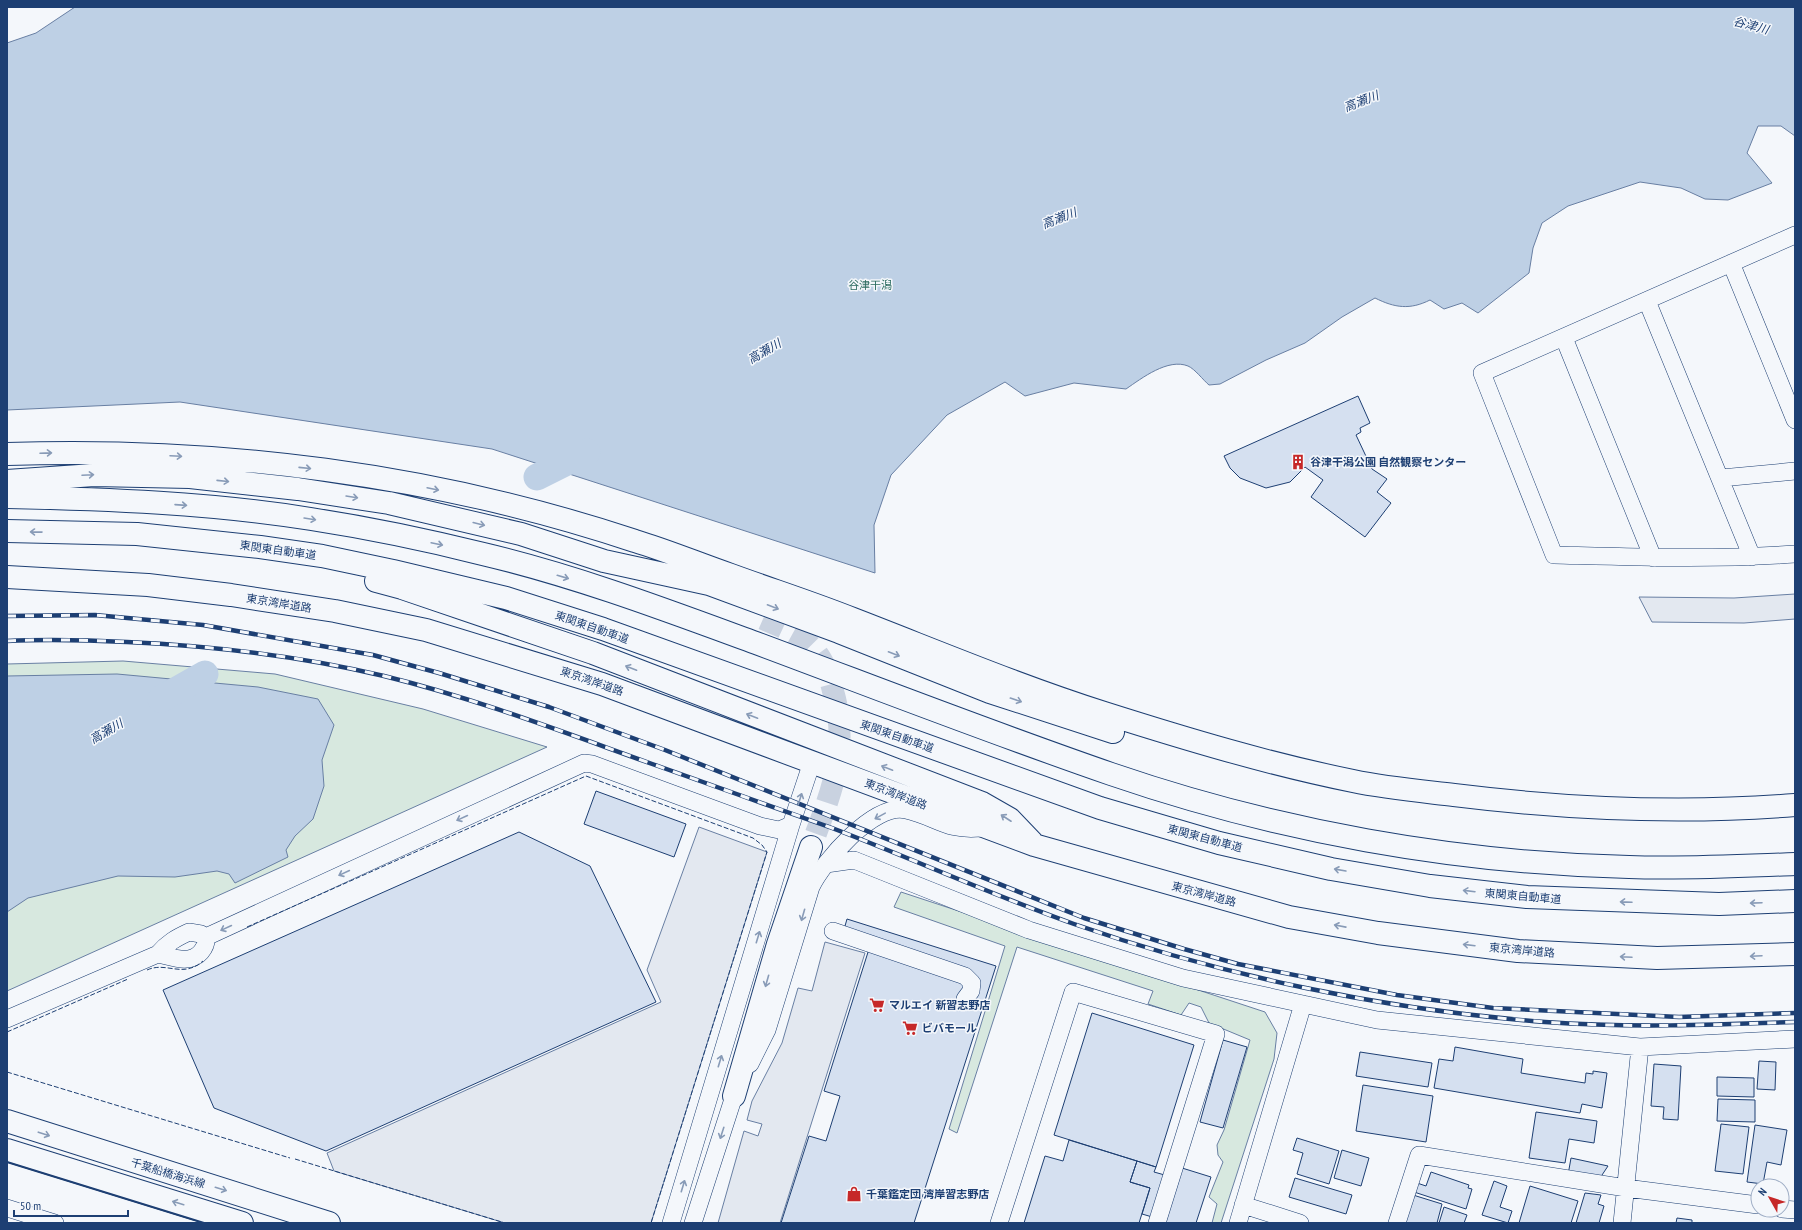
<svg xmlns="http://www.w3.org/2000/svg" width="1802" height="1230" viewBox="0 0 1802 1230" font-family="'PT Sans Narrow','Noto Sans JP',sans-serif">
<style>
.green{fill:#d7e8df;stroke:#687fa3}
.parking{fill:#e3e8f0;stroke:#687fa3}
.water{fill:#bed0e5;stroke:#687fa3}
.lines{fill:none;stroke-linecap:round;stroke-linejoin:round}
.river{stroke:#bed0e5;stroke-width:27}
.building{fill:#d5e0f0;stroke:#1d3f73}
.highway-tunnel{stroke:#c9d2e0;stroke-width:22;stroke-dasharray:22 11;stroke-linecap:butt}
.minor-casing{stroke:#1d3f73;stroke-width:18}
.major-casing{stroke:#1d3f73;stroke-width:24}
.highway-casing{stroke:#1d3f73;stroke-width:24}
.minor{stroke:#f4f7fb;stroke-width:17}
.major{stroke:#f4f7fb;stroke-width:22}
.highway{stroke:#f4f7fb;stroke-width:22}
.rail-casing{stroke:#1d3f73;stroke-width:4.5}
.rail{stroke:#f4f7fb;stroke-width:3;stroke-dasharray:9;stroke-linecap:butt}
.fence{stroke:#1d3f73;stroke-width:1;stroke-dasharray:5 2;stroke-linecap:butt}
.wall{stroke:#1d3f73;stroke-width:2}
.oneway{stroke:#889bb7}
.labels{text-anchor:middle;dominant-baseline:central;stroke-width:3;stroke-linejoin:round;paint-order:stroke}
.park-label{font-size:11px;fill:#2c6c60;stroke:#f4f7fb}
.poi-label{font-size:11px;font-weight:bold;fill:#1d3f73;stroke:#f4f7fb;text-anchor:start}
.street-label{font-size:11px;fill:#1d3f73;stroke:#f4f7fb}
.water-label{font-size:12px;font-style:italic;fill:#1d3f73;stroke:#f4f7fb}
</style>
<rect width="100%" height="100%" fill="#f4f7fb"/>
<path class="green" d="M 123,661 L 275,674 L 423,709 L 547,747 L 7,991 L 7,664 Z
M 901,892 L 1265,1012 L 1277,1033 L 1274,1059 L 1221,1223 L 1212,1223 L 1217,1204 L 1209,1197 L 1223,1162 L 1218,1155 L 1217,1145 L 1224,1130 L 1250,1040 L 1209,1023 L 1201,1007 L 1189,1003 L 1181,1015 L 1148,1004 L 1153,991 L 1017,947 L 957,1133 L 949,1129 L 1005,946 L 894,907 Z"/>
<path class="parking" d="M 1795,594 L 1795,619 L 1744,623 L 1652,622 L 1639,597 L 1734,598 Z
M 699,827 L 767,852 L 651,1223 L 505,1223 L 334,1171 L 327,1153 L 661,1002 L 647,970 Z
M 825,942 L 865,953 L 780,1223 L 718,1223 L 744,1131 L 758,1136 L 762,1124 L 747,1120 L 752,1101 L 782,1043 L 798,988 L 812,991 Z"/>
<path class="water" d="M 75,7 L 1795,7 L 1795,136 L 1781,126 L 1758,126 L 1747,153 L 1772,183 L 1728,200 L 1705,199 L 1681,188 L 1640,182 L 1568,206 L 1542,223 L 1533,248 L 1529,273 L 1478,313 L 1462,303 L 1444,309 L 1430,300 C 1410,310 1395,308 1375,298 L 1342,317 L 1305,343 L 1266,360 L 1220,384 L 1209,385 C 1203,380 1195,369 1188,366 C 1168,358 1142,378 1126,389 L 1074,383 L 1025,396 L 1005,382 L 947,415 L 891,475 L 874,525 L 875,573 L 492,449 L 180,402 L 7,410 L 7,43 L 36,33 Z
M 117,674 L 258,687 L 318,699 L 334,725 L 322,760 L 324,786 L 313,819 L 295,836 L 286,850 L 288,857 L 235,883 L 229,874 L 217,871 L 175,877 L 118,876 L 28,898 L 7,912 L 7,676 Z"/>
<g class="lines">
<path class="river" d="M 537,477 L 587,452
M 161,699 L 205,674"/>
</g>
<path class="building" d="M 1358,396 L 1370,423 L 1360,428 L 1361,432 L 1356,435 L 1372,469 L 1387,479 L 1377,492 L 1391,503 L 1365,537 L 1311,497 L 1323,480 L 1305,467 L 1290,482 L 1266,488 L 1240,478 L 1230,468 L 1224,456 Z
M 596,791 L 686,824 L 674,857 L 584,824 Z
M 519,832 L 590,866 L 656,1002 L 326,1151 L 214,1108 L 163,990 Z
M 847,919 L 996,966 L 914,1223 L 781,1223 L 809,1136 L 826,1141 L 840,1096 L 824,1091 L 869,949 L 841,940 Z
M 1092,1013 L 1194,1045 L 1156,1167 L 1054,1135 Z
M 1223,1040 L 1247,1047 L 1223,1128 L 1200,1122 Z
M 1455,1047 L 1523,1059 L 1521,1073 L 1585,1083 L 1586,1073 L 1593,1074 L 1593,1071 L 1607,1073 L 1602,1108 L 1582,1104 L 1580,1113 L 1434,1088 L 1439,1059 L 1453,1061 Z
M 1360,1052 L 1432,1063 L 1428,1087 L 1356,1076 Z
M 1759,1061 L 1776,1062 L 1775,1090 L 1757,1089 Z
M 1654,1064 L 1681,1066 L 1678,1120 L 1663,1119 L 1664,1107 L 1651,1106 Z
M 1717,1077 L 1754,1078 L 1754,1097 L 1717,1096 Z
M 1363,1085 L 1433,1096 L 1426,1142 L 1356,1131 Z
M 1718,1099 L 1755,1100 L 1755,1122 L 1717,1121 Z
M 1536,1112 L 1597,1121 L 1594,1143 L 1569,1139 L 1565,1163 L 1529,1158 Z
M 1721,1124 L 1749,1127 L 1743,1174 L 1715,1171 Z
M 1755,1125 L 1787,1130 L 1781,1165 L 1767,1162 L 1763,1184 L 1747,1182 Z
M 1297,1138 L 1339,1151 L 1329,1184 L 1297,1174 L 1303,1153 L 1293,1150 Z
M 1069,1140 L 1137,1161 L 1130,1182 L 1150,1188 L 1139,1223 L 1024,1223 L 1045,1156 L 1063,1161 Z
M 1342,1150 L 1369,1158 L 1361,1186 L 1334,1178 Z
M 1571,1158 L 1608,1166 L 1598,1181 L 1568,1175 Z
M 1137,1161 L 1156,1167 L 1154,1172 L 1179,1179 L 1166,1221 L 1142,1214 L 1150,1188 L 1130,1182 Z
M 1182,1168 L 1211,1177 L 1196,1223 L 1165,1223 Z
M 1431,1172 L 1469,1185 L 1468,1188 L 1472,1189 L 1466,1209 L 1414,1192 L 1417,1183 L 1426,1186 Z
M 1295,1178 L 1352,1195 L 1346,1214 L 1289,1197 Z
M 1494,1181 L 1507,1186 L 1500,1207 L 1512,1211 L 1508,1223 L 1482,1215 Z
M 1530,1186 L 1578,1201 L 1571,1223 L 1519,1223 Z
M 1585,1193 L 1601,1195 L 1598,1204 L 1604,1206 L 1599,1223 L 1576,1223 Z
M 1413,1195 L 1442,1204 L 1437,1223 L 1404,1223 Z
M 1444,1207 L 1467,1215 L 1464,1223 L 1439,1223 Z
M 1677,1218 L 1692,1220 L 1692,1223 L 1676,1223 Z"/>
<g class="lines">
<path class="highway-tunnel" d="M 763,619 C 779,626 798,633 810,645 C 823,658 829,674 833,691 C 850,750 831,792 811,847"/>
<g class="minor-casing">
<path id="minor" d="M 1795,235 L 1482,373 L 1554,555 C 1634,557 1715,560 1795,554
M 1731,263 L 1795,420
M 1647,301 L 1752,557
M 1564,338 L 1653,558
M 1721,478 L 1795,471
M 826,864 L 854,860 L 1029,930 L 1183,978 L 1377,1020 L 1640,1047 L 1795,1039
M 833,931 L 965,976 L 972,983 L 971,991 L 965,999
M 189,932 L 201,934 L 206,937 C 207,943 205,947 201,952 C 190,965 172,957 158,954 C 167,943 176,938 189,932 Z
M 206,937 L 584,763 L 592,764 L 760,826 L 779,830 L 791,825
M 7,1019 L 158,954
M 750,1064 L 767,1030 L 811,887 C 823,862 874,802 906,810 C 937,817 945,831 980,828
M 1243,1205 L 1300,1223
M 7,1208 L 55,1223
M 1782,1209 L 1795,1210
M 671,1223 L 791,825 L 812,762
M 693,1223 L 734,1096 L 739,1086
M 999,1223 L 1073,992 L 1216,1034 L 1157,1223
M 1238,1223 L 1303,1004
M 1397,1223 L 1419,1155 L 1626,1188 L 1758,1205
M 1622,1223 L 1640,1047"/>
</g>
<g class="major-casing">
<path id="major" d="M 7,1121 L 329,1223
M 7,1150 L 242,1223"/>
</g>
<g class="highway-casing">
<path id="highway" d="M 7,454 C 219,447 434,474 635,541 C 668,551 699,564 731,575 C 772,590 813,603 853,619 C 936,651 1019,686 1104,713 C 1186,739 1269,764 1353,781 C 1386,788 1420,791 1454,795 C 1567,809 1682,814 1795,805
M 7,481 L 94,475 L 190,477 L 298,489 L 389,503 L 521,534 L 604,561 L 709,584 L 839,632 L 990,692 L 1113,732
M 7,497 C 108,499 211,503 311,519 C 369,528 427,540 483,554 C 576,576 666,610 756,643 C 874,687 992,733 1111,774 C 1277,831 1454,863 1629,867 C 1684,869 1740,866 1795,864
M 7,531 L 137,534 L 260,547 L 322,556 L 393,571 L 506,598 L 603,629 L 1100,808 L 1219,843 L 1331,869 L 1430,886 L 1527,897 L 1719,904 L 1795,901
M 7,577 L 148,585 L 231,595 L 335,611 L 426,630 L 602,684 L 1034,845 L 1289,917 L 1378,933 L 1518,951 L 1657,958 L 1795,954
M 376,581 L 402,588 L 593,653 L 982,803 L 1010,819 L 1032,842
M 734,1096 L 778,944 L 811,847"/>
</g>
<use href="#minor" class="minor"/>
<use href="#major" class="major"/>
<use href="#highway" class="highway"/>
<g class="rail-casing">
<path id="rail" d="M 7,616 L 95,615 L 203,625 L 373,655 L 439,673 L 549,707 L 665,750 L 1084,918 L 1184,949 L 1238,964 L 1397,995 L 1493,1008 L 1679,1017 L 1795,1013
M 7,641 C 47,639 87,640 127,642 C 214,646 300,656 384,676 C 478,699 568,734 658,766 C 716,787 774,807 832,828 C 913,859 992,895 1074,924 C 1223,976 1386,1010 1545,1022 C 1628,1028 1712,1025 1795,1022"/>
</g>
<use href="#rail" class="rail"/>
<path class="fence" d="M 247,927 L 586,776 L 753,838 L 762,845 L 767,852 L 651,1223
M 147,970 C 167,961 182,979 203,961
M 7,1032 L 128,979
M 7,1072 L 290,1158
M 295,1159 L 505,1223"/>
<path class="wall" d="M 7,1162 L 204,1223"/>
</g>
<defs><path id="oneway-shaft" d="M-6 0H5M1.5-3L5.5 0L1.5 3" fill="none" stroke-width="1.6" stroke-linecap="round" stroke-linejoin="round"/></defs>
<g class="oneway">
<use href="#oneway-shaft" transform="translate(46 453) rotate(-2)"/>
<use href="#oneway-shaft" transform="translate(176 456) rotate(3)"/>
<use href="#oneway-shaft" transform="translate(305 468) rotate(6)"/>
<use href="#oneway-shaft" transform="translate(88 475) rotate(-3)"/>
<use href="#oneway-shaft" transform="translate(223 481) rotate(6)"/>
<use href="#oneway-shaft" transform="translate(433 489) rotate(12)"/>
<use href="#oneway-shaft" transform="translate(352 497) rotate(9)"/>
<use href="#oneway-shaft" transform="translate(181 505) rotate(4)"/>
<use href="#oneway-shaft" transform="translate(310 519) rotate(9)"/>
<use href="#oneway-shaft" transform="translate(479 524) rotate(14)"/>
<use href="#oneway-shaft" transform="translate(36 532) rotate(-179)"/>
<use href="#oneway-shaft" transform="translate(437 544) rotate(12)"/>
<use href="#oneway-shaft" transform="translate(563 577) rotate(16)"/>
<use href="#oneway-shaft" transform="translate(773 607) rotate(21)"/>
<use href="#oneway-shaft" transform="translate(894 654) rotate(21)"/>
<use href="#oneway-shaft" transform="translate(631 668) rotate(-159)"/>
<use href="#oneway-shaft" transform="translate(1016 700) rotate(19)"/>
<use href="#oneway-shaft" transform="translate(752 716) rotate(-159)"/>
<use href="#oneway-shaft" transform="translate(887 768) rotate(-159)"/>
<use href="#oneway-shaft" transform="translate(800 799) rotate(-72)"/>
<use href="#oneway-shaft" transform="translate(880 816) rotate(151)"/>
<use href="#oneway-shaft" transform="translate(462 818) rotate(155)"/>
<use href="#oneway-shaft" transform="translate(1006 818) rotate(-147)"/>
<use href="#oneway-shaft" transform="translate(1340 870) rotate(-170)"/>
<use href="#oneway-shaft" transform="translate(344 873) rotate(155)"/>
<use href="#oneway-shaft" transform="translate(1469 891) rotate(-173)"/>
<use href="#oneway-shaft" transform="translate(1626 902) rotate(-178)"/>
<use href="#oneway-shaft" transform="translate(1756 903) rotate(178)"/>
<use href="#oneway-shaft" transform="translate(803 915) rotate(106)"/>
<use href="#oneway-shaft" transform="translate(1340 926) rotate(-169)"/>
<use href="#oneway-shaft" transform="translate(226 928) rotate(155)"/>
<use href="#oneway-shaft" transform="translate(758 937) rotate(-73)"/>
<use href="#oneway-shaft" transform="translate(1469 945) rotate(-173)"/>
<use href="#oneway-shaft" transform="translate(1756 956) rotate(177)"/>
<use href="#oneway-shaft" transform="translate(1626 957) rotate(-177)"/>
<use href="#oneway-shaft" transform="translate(767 981) rotate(106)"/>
<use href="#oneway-shaft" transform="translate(720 1061) rotate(-73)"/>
<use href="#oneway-shaft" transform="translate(722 1133) rotate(108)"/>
<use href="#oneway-shaft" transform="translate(44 1134) rotate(18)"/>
<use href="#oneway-shaft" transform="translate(683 1186) rotate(-73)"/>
<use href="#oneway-shaft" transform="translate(221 1189) rotate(17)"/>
<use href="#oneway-shaft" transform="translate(178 1203) rotate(-163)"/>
</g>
<defs>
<g id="building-bare" transform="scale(1.2)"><path d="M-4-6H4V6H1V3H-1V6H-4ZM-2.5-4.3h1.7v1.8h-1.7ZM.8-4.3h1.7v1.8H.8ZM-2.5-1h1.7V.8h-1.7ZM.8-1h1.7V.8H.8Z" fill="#c62828" stroke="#f4f7fb" stroke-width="2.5" paint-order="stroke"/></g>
<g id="supermarket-bare" transform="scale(1.2)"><path d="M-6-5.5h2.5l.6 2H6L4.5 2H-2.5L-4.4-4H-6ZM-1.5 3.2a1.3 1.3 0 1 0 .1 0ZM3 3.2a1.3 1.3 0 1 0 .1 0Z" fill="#c62828" stroke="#f4f7fb" stroke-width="2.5" paint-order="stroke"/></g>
<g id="shop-bare" transform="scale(1.2)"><path d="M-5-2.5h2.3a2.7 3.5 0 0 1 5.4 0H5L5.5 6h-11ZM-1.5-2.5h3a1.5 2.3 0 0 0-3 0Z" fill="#c62828" stroke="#f4f7fb" stroke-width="2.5" paint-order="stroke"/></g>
</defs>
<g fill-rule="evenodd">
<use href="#building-bare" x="1298" y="462"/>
<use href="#supermarket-bare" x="877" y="1005"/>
<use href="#supermarket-bare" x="910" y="1028"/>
<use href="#shop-bare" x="854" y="1194"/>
</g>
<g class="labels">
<g class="park-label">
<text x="870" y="285">谷津干潟</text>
</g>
<g class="poi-label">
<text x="1310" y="462">谷津干潟公園 自然観察センター</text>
<text x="889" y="1005">マルエイ 新習志野店</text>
<text x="922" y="1028">ビバモール</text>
<text x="866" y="1194">千葉鑑定団 湾岸習志野店</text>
</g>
<g class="street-label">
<text transform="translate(278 550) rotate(8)">東関東自動車道</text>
<text transform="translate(279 603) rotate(9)">東京湾岸道路</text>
<text transform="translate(592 627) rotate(19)">東関東自動車道</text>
<text transform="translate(592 681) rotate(19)">東京湾岸道路</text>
<text transform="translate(897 736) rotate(19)">東関東自動車道</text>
<text transform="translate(896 794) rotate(21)">東京湾岸道路</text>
<text transform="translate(1205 838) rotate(15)">東関東自動車道</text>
<text transform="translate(1204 894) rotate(15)">東京湾岸道路</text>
<text transform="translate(1523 896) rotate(5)">東関東自動車道</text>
<text transform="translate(1522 950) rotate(5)">東京湾岸道路</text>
<text transform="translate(168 1173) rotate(17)">千葉船橋海浜線</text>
</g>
<g class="water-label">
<text transform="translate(1751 25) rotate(15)">谷津川</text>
<text transform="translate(1361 101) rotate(-21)">高瀬川</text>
<text transform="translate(1059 218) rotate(-21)">高瀬川</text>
<text transform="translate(764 351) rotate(-30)">高瀬川</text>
<text transform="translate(106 731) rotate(-30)">高瀬川</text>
</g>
</g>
<rect width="1802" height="1230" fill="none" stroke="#1d3f73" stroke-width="16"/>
<g transform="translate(1770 1198) rotate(309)"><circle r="19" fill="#f4f7fb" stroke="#9eadc5"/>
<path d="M0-3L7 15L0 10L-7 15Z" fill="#c62828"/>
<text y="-6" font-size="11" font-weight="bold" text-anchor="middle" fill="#1d3f73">N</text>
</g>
<path d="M14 1210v6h114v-6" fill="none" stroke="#1d3f73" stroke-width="2"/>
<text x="20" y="1210" font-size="12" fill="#1d3f73" stroke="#f4f7fb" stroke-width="3" paint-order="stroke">50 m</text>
</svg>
